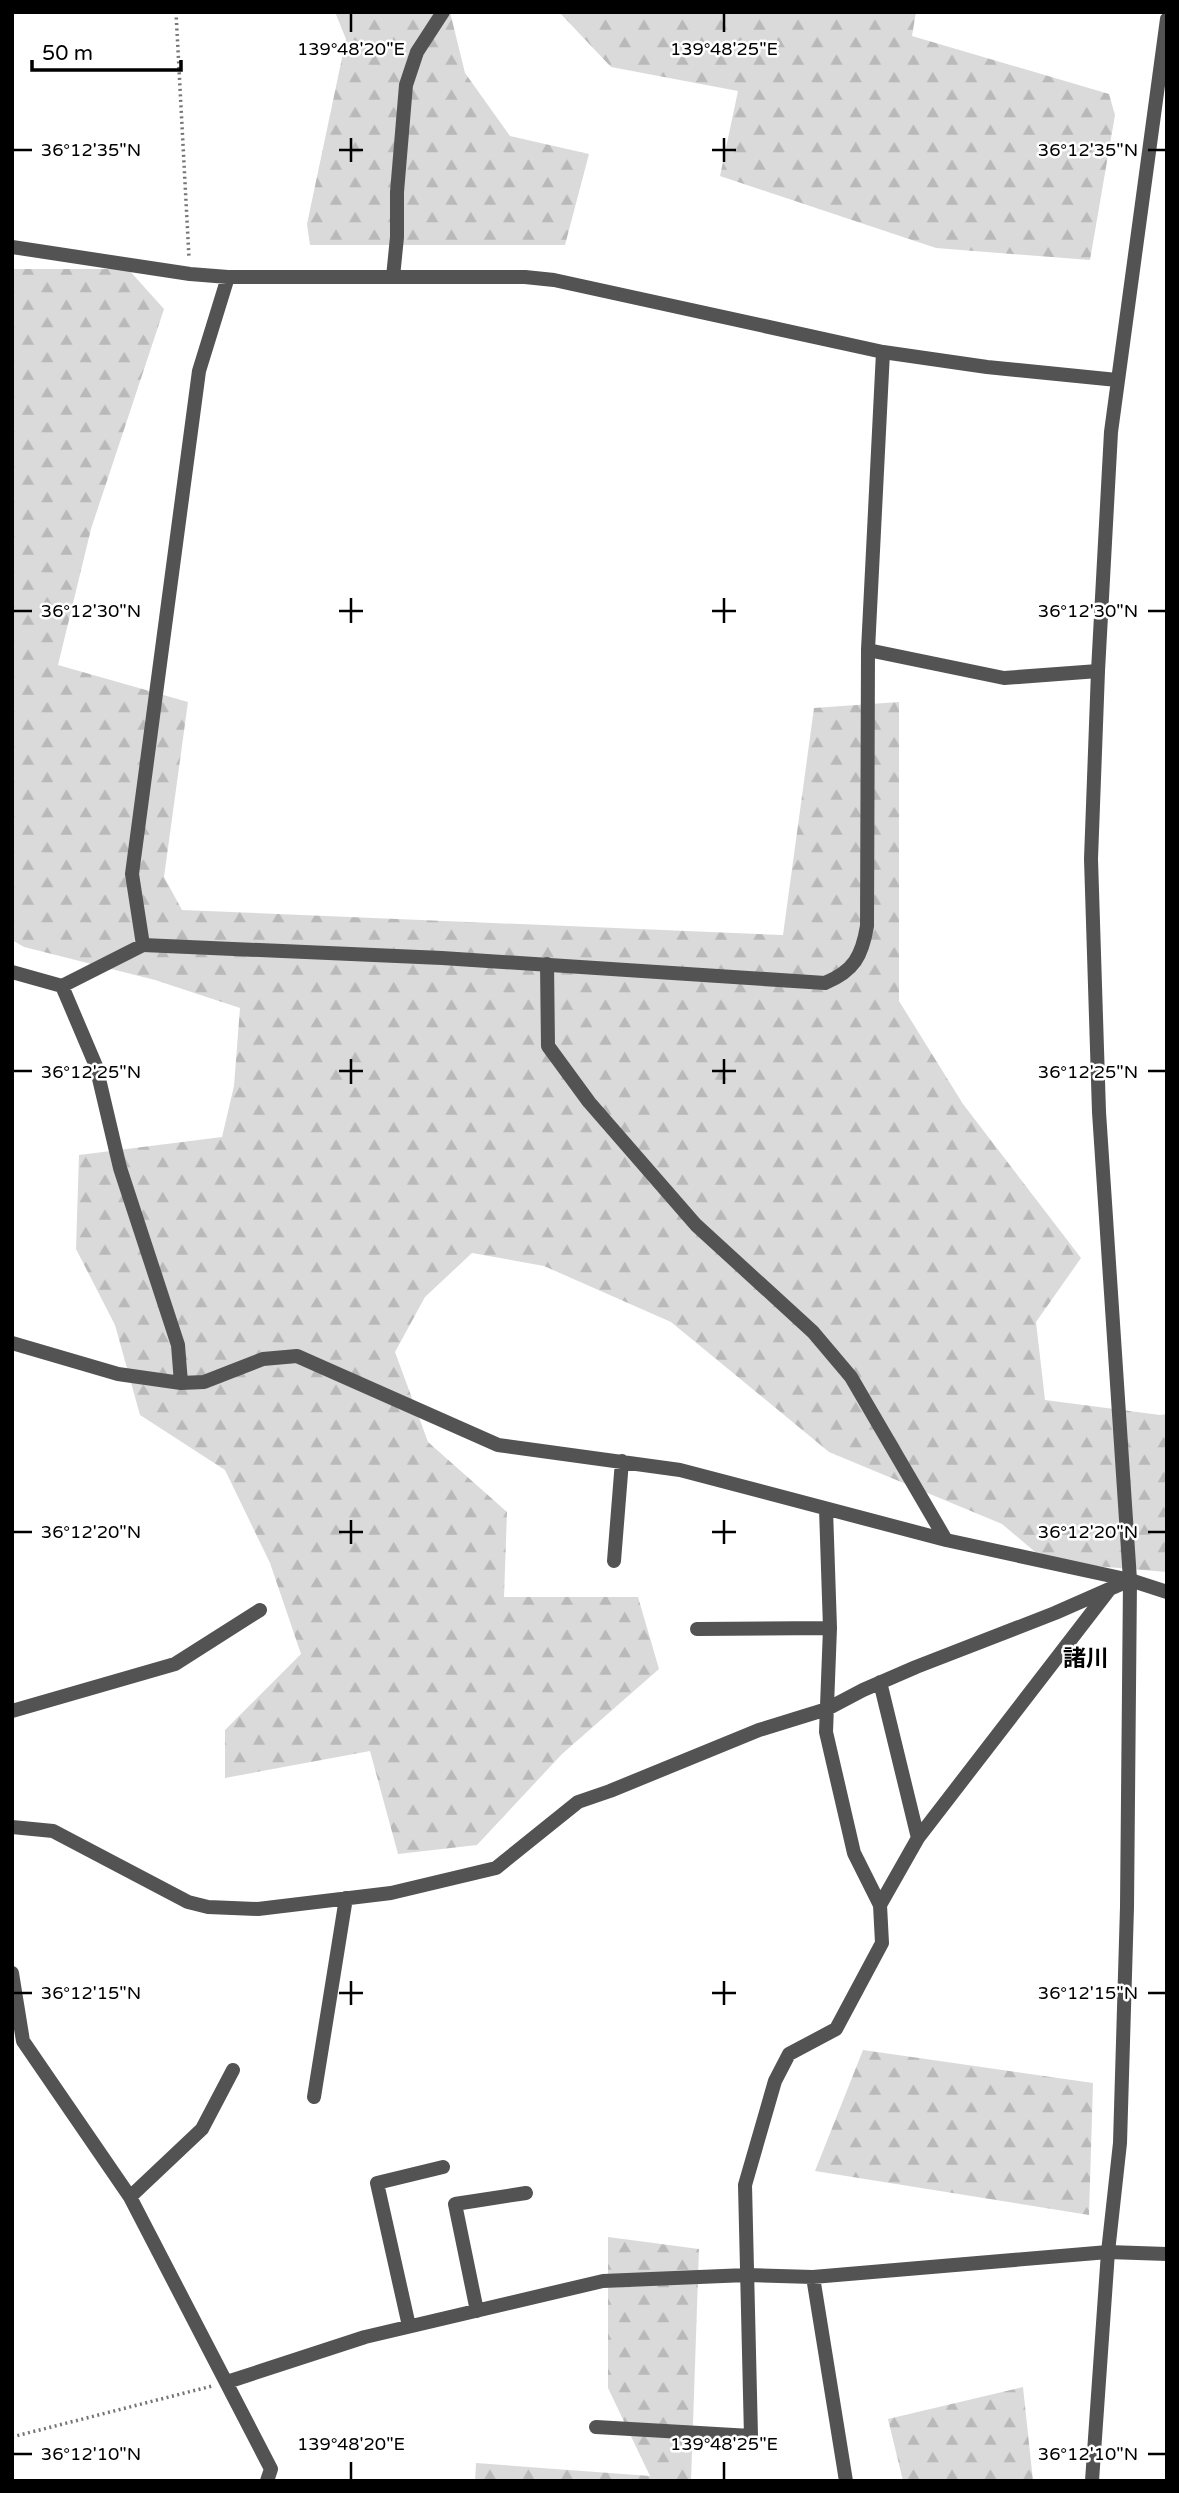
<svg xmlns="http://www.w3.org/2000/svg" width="1179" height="2493" viewBox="0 0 1179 2493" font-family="'Varela Round','Noto Sans JP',sans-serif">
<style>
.forest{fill:url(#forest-firs)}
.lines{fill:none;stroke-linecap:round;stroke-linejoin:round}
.path{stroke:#757575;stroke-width:3.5;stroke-dasharray:2 3.5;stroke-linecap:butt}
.minor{stroke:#535353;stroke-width:14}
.tertiary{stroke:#535353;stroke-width:14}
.ticks{fill:none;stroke:#000;stroke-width:2.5}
.labels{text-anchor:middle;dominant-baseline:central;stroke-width:5;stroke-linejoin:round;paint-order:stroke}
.quarter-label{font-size:23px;font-weight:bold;fill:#000;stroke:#fff}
.ticks-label{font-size:18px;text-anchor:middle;fill:#000;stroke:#fff;stroke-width:5;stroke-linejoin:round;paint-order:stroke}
</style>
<defs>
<pattern id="forest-firs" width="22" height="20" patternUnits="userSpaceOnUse" patternTransform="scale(1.75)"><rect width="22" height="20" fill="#dadada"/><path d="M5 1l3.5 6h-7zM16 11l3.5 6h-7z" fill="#b9b9b9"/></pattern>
</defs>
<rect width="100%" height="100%" fill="#fff"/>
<path class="forest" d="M 335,12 L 450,12 L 465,73 L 510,136 L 589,154 L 565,245 L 310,245 L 307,224 L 346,39 Z
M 559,12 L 916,12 L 912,36 L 1109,94 L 1115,115 L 1090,260 L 936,248 L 720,176 L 738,91 L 611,67 Z
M 12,269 L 128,269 L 164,309 L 91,529 L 58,665 L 188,702 L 164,877 L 182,910 L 783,935 L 814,708 L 899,702 L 899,1001 L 963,1104 L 1081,1258 L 1036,1322 L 1045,1400 L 1160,1415 L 1167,1414 L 1167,1572 L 1047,1562 L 1002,1524 L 829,1452 L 671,1322 L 544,1266 L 472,1253 L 425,1297 L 395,1352 L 428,1442 L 507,1512 L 504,1597 L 638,1597 L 659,1669 L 562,1754 L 477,1845 L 398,1854 L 370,1751 L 225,1778 L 225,1730 L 301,1654 L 270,1563 L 225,1470 L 140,1415 L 115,1325 L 76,1249 L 79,1155 L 222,1137 L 234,1086 L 240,1008 L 155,980 L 24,947 L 12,940 Z
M 863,2050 L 1093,2083 L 1089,2215 L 815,2171 Z
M 608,2237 L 699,2249 L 691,2481 L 475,2481 L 476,2463 L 650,2476 L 608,2388 Z
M 1023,2387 L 1033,2481 L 903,2481 L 888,2419 Z"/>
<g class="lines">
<path class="path" d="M 176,12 L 189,258
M 12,2437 L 212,2386"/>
<path class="minor" d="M 12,247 L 190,274 L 228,277 L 199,371 L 132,874 L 143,945 L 62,986 L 12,972
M 393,277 L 397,237 L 397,192 L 406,85 L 417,52 L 443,12
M 868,650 L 1004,678 L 1098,671
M 547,964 L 548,1046 L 589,1102 L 696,1225 L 813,1332 L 851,1377 L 946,1540
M 62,986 L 96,1066 L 120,1168 L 178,1345 L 181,1383
M 12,1343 L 118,1374 L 181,1383 L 204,1382 L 263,1359 L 297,1356 L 498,1445 L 680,1470 L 946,1540 L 1130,1580 L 1167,1592
M 826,1509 L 830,1628 L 826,1732 L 854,1853 L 880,1905
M 614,1561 L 622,1461
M 697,1629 L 830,1628
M 880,1682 L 918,1838
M 12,1711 L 175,1664 L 260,1610
M 12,1827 L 53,1831 L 188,1902 L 208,1907 L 258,1909 L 391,1893 L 496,1868 L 578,1802 L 610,1791 L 759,1730 L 827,1709 L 863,1690 L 916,1667 L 1055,1613 L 1130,1580
M 12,1973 L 23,2041 L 130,2197 L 271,2469 L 267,2481
M 314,2097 L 346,1898
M 130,2197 L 202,2129 L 233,2070
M 813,2277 L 846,2481
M 477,2311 L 455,2204 L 526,2193
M 409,2326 L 377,2183 L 443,2167
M 227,2382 L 365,2337 L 603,2281 L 747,2275 L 813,2277 L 1108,2252 L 1167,2254
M 596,2427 L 751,2436 L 745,2185 L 775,2081 L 789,2054 L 836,2029 L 882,1943 L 880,1905 L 918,1838 L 1109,1590"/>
<path class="tertiary" d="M 228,277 L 525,277 L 554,280 L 883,352 L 987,367 L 1117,380
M 143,945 L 442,958 L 825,983 C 854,971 862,956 867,926 L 868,650 L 883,352
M 1092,2481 L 1108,2252 L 1120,2143 L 1127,1907 L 1130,1580 L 1099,1112 L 1091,859 L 1098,671 L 1111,432 L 1167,19"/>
</g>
<path class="ticks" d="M 351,14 L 351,32M 724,14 L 724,32M 351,138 L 351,162M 724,138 L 724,162M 14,150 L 32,150M 339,150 L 363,150M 712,150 L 736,150M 1148,150 L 1165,150M 351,598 L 351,623M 724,598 L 724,623M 14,611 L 32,611M 339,611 L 363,611M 712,611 L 736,611M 1148,611 L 1165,611M 351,1059 L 351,1084M 724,1059 L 724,1084M 14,1071 L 32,1071M 339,1071 L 363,1071M 712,1071 L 736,1071M 1148,1071 L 1165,1071M 351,1520 L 351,1544M 724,1520 L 724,1544M 14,1532 L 32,1532M 339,1532 L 363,1532M 712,1532 L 736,1532M 1148,1532 L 1165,1532M 351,1981 L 351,2005M 724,1981 L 724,2005M 14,1993 L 32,1993M 339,1993 L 363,1993M 712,1993 L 736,1993M 1148,1993 L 1165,1993M 14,2454 L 32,2454M 1148,2454 L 1165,2454M 351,2462 L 351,2479M 724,2462 L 724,2479"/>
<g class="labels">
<g class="quarter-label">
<text x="1086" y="1659">諸川</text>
</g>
</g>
<g class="ticks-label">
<text x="351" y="55">139°48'20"E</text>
<text x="724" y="55">139°48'25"E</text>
<text x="91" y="156">36°12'35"N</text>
<text x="1088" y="156">36°12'35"N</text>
<text x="91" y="617">36°12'30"N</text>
<text x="1088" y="617">36°12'30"N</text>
<text x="91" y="1078">36°12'25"N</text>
<text x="1088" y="1078">36°12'25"N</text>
<text x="91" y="1538">36°12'20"N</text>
<text x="1088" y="1538">36°12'20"N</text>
<text x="91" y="1999">36°12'15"N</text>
<text x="1088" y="1999">36°12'15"N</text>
<text x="351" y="2450">139°48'20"E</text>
<text x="724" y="2450">139°48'25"E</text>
<text x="91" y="2460">36°12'10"N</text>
<text x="1088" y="2460">36°12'10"N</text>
</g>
<rect width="1179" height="2493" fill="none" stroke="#000000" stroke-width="28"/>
<path d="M32 60v10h149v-10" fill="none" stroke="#000000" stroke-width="3.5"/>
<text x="42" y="60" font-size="21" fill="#000000" stroke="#ffffff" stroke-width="5" paint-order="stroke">50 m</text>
</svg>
